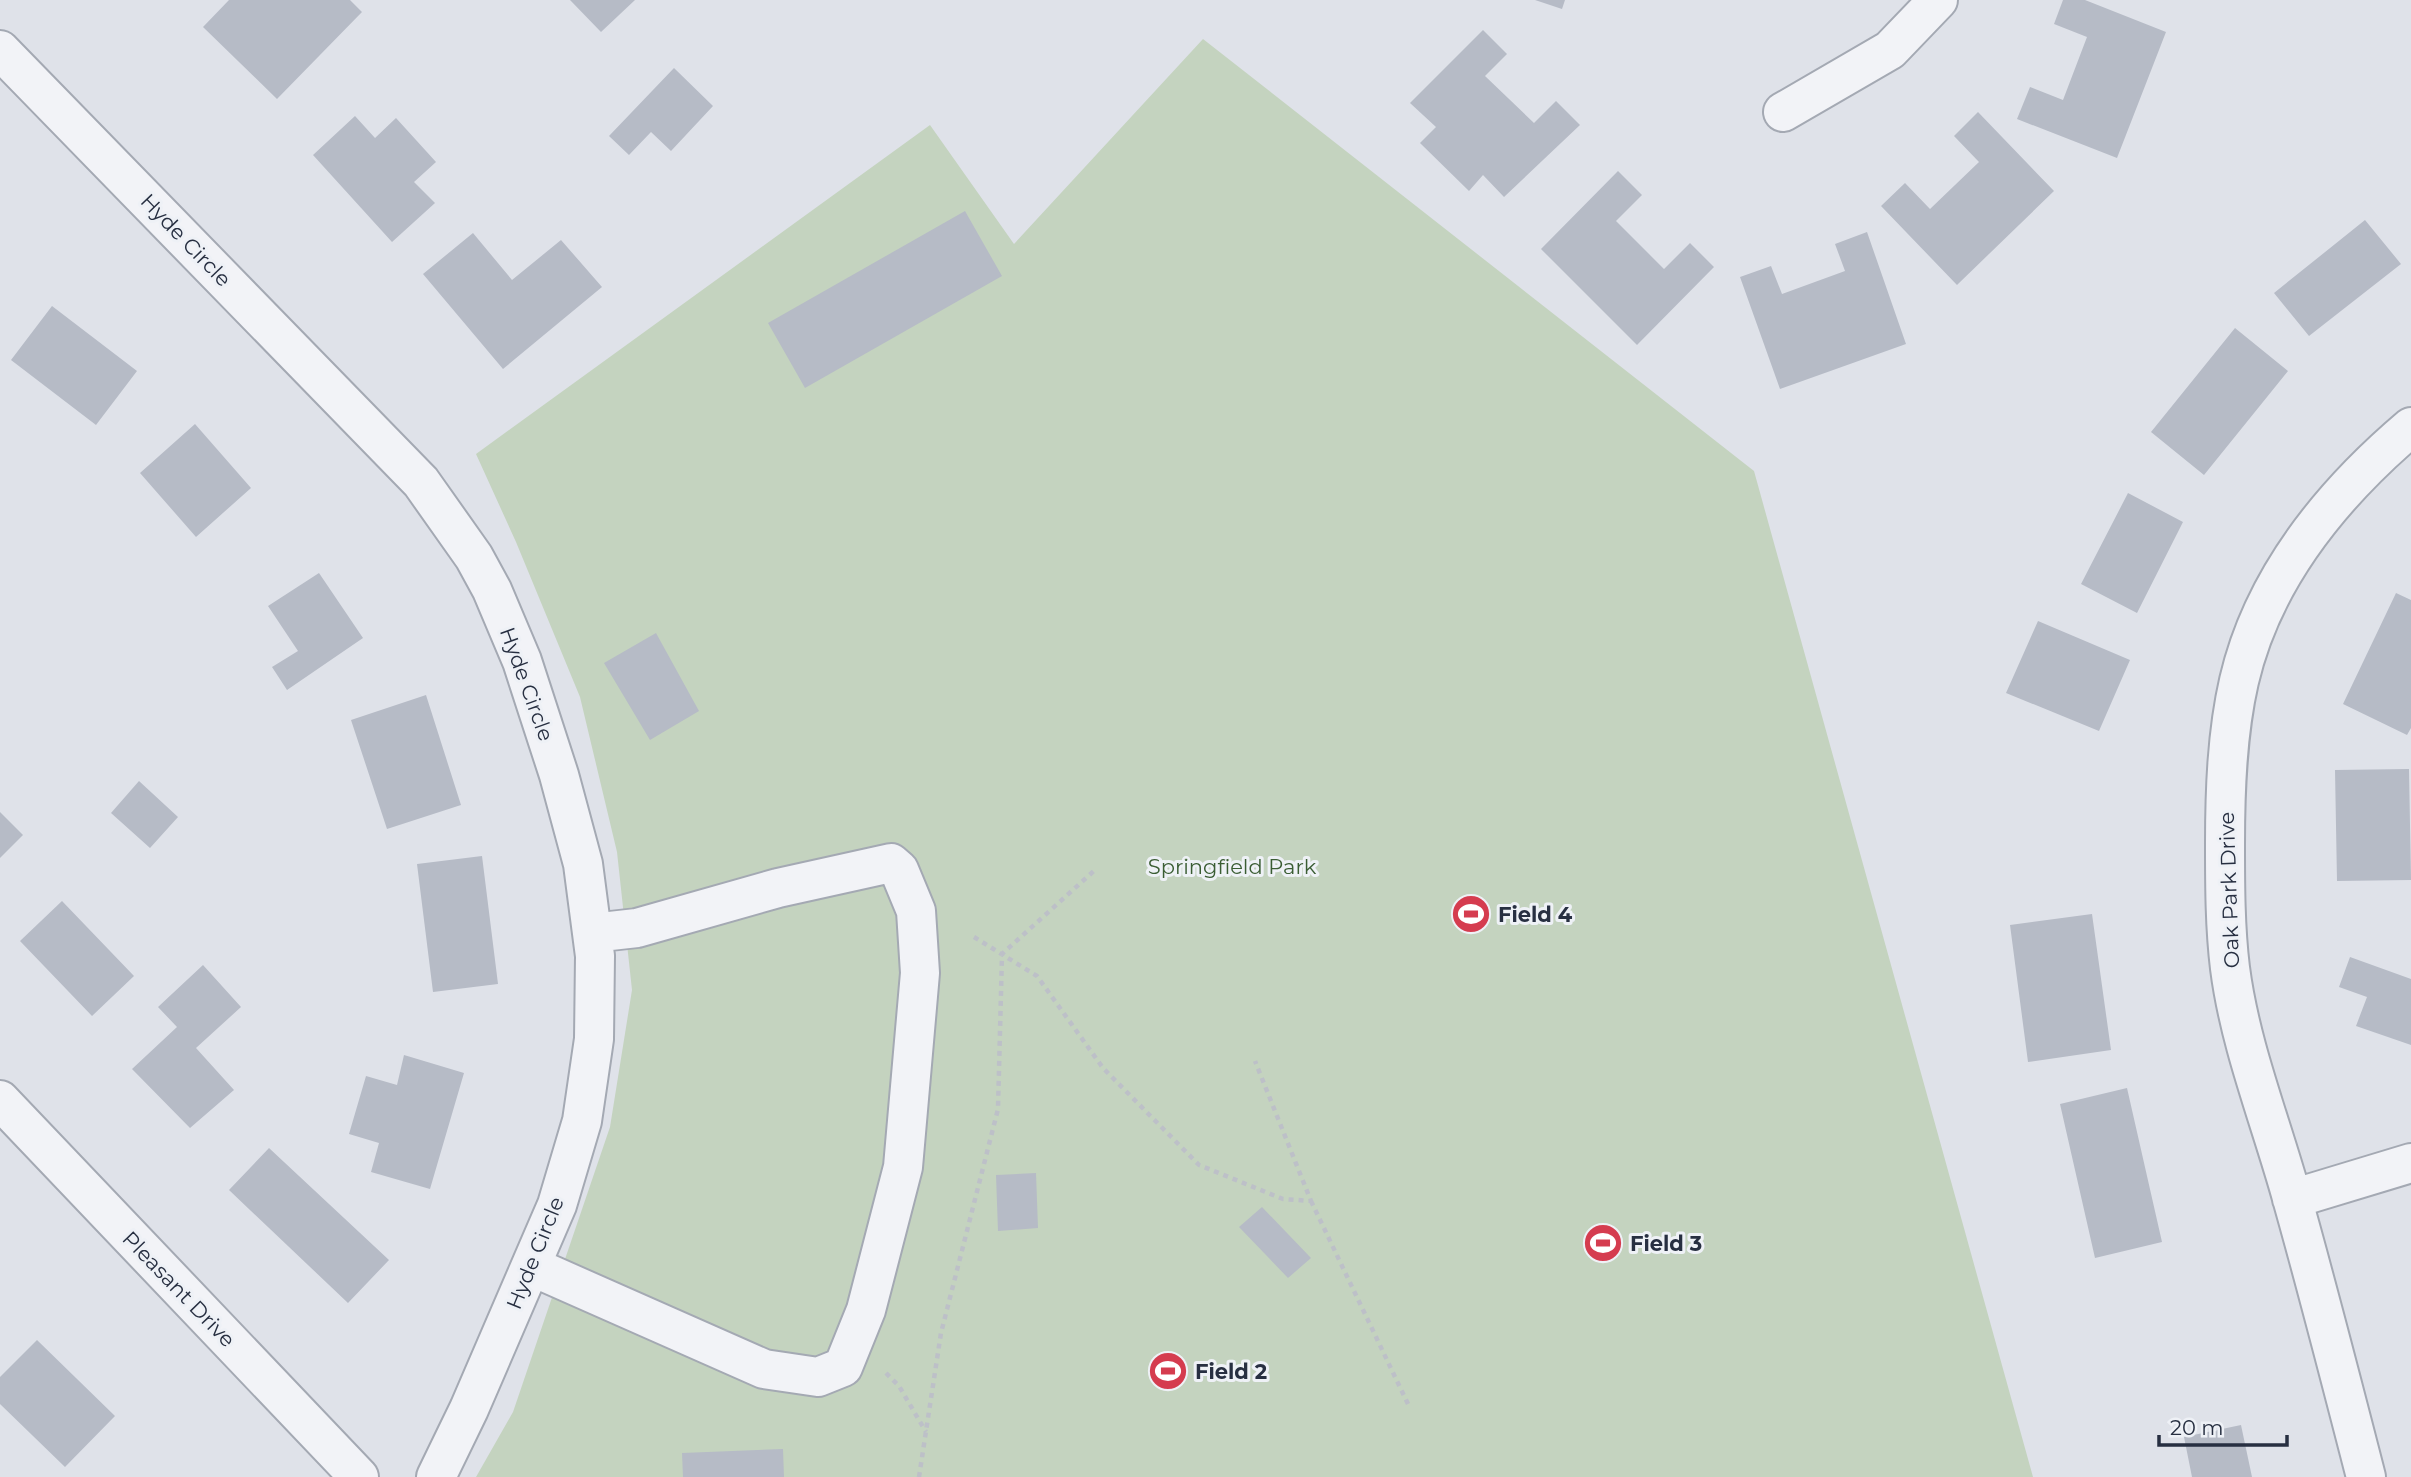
<svg xmlns="http://www.w3.org/2000/svg" width="2411" height="1477" viewBox="0 0 2411 1477" font-family="Montserrat,sans-serif">
<style>
.green{fill:#c4d3bf}
.building{fill:#b6bbc6}
.lines{fill:none;stroke-linecap:round;stroke-linejoin:round}
.minor-casing{stroke:#a4a9b3;stroke-width:42}
.path{stroke:#bdc0c8;stroke-width:4.5;stroke-dasharray:5 5;stroke-linecap:butt}
.minor{stroke:#f2f3f7;stroke-width:38}
.labels{text-anchor:middle;dominant-baseline:central;stroke-width:6;stroke-linejoin:round;paint-order:stroke}
.street-label{font-size:21px;fill:#272f41;stroke:#eef1f6}
.park-label{font-size:21px;fill:#3a5d33;stroke:#eef1f6}
.poi-label{font-size:21px;font-weight:bold;fill:#272f41;stroke:#eef1f6;text-anchor:start}
</style>
<rect width="100%" height="100%" fill="#dfe2e9"/>
<path class="green" d="M 1203,39 L 1754,471 L 2033,1477 L 476,1477 L 513,1412 L 610,1127 L 632,990 L 617,852 L 580,697 L 516,542 L 476,454 L 930,125 L 1014,244 Z"/>
<path class="building" d="M 229,0 L 350,0 L 362,12 L 277,99 L 203,27 Z
M 570,0 L 635,0 L 601,32 Z
M 1535,0 L 1565,0 L 1562,9 Z
M 2063,0 L 2085,0 L 2166,32 L 2117,158 L 2017,119 L 2030,87 L 2063,100 L 2087,37 L 2054,24 Z
M 1483,30 L 1507,54 L 1485,76 L 1534,123 L 1556,101 L 1580,125 L 1504,197 L 1483,175 L 1469,191 L 1420,143 L 1436,127 L 1410,103 Z
M 674,68 L 713,106 L 671,151 L 651,132 L 629,155 L 609,136 Z
M 1978,112 L 2054,191 L 1957,285 L 1881,206 L 1905,183 L 1930,209 L 1955,185 L 1979,162 L 1954,136 Z
M 355,116 L 375,138 L 396,118 L 436,162 L 414,182 L 435,203 L 392,242 L 313,155 Z
M 1618,171 L 1642,195 L 1616,221 L 1664,269 L 1690,243 L 1714,267 L 1637,345 L 1541,249 Z
M 965,211 L 1002,276 L 805,388 L 768,323 Z
M 2365,220 L 2401,264 L 2309,336 L 2274,293 Z
M 1867,232 L 1906,344 L 1780,389 L 1740,277 L 1771,266 L 1782,294 L 1845,271 L 1835,244 Z
M 473,233 L 512,280 L 561,240 L 602,287 L 503,369 L 423,274 Z
M 52,306 L 137,371 L 96,425 L 11,360 Z
M 2235,328 L 2288,371 L 2204,475 L 2151,432 Z
M 195,424 L 251,488 L 196,537 L 140,473 Z
M 2128,493 L 2183,522 L 2137,613 L 2081,584 Z
M 319,573 L 363,638 L 287,690 L 272,667 L 298,651 L 268,606 Z
M 2396,593 L 2411,600 L 2411,728 L 2407,735 L 2343,704 Z
M 2038,621 L 2130,660 L 2099,731 L 2006,693 Z
M 656,633 L 699,711 L 650,740 L 604,663 Z
M 426,695 L 461,805 L 387,829 L 351,720 Z
M 2409,769 L 2411,880 L 2337,881 L 2335,770 Z
M 139,781 L 178,817 L 150,848 L 111,813 Z
M 0,812 L 23,835 L 0,858 Z
M 482,856 L 498,984 L 433,992 L 417,864 Z
M 62,901 L 134,976 L 92,1016 L 20,941 Z
M 2092,914 L 2111,1050 L 2028,1062 L 2010,925 Z
M 2350,957 L 2411,979 L 2411,1045 L 2356,1026 L 2367,997 L 2339,987 Z
M 203,965 L 241,1007 L 196,1048 L 234,1090 L 190,1128 L 132,1069 L 177,1027 L 158,1007 Z
M 404,1055 L 464,1073 L 430,1189 L 371,1172 L 379,1143 L 349,1134 L 366,1076 L 397,1085 Z
M 2127,1088 L 2162,1242 L 2095,1258 L 2060,1104 Z
M 269,1148 L 389,1260 L 348,1303 L 229,1190 Z
M 1036,1173 L 1038,1228 L 998,1231 L 996,1175 Z
M 1262,1207 L 1311,1258 L 1288,1278 L 1239,1227 Z
M 37,1340 L 115,1416 L 65,1467 L 0,1404 L 0,1377 Z
M 2241,1425 L 2252,1477 L 2192,1477 L 2184,1437 Z
M 783,1449 L 784,1477 L 683,1477 L 682,1453 Z"/>
<g class="lines">
<g class="minor-casing">
<path id="minor" d="M 0,50 L 421,482 L 474,557 L 492,590 L 522,661 L 559,775 L 583,864 L 595,956 L 594,1039 L 582,1121 L 557,1205 L 469,1409 L 436,1477
M 1783,112 L 1890,50 L 1938,0
M 0,1100 L 359,1477
M 2292,1199 L 2411,1163
M 531,1266 L 764,1369 L 818,1377 L 843,1367 L 866,1310 L 903,1167 L 920,973 L 916,911 L 899,870 L 891,863 L 778,888 L 637,928 L 592,933
M 2366,1477 C 2342,1384 2318,1290 2292,1198 C 2271,1122 2240,1046 2230,968 C 2225,927 2225,885 2225,844 C 2225,790 2227,733 2239,681 C 2263,577 2332,494 2411,427"/>
</g>
<path class="path" d="M 974,937 L 1037,976 L 1103,1068 L 1199,1165 L 1283,1199 L 1311,1201 L 1255,1061
M 1311,1201 L 1408,1404
M 886,1373 L 899,1386 L 926,1432
M 919,1477 L 941,1333 L 998,1109 L 1002,954 L 1096,869"/>
<use href="#minor" class="minor"/>
</g>
<defs>
<g id="stadium-disc" transform="scale(2.0125)"><circle r="9.5" fill="#d53c4f" stroke="#eef1f6"/><path d="M0-5a6.5 5 0 1 0 0 10a6.5 5 0 1 0 0-10ZM-3.5-1.8h7v3.6h-7Z" fill="#fff"/></g>
</defs>
<g fill-rule="evenodd">
<use href="#stadium-disc" x="1471" y="914"/>
<use href="#stadium-disc" x="1603" y="1243"/>
<use href="#stadium-disc" x="1168" y="1371"/>
</g>
<g class="labels">
<g class="street-label">
<text transform="translate(186 240) rotate(46)">Hyde Circle</text>
<text transform="translate(527 684) rotate(70)">Hyde Circle</text>
<text transform="translate(2229 890) rotate(-92)">Oak Park Drive</text>
<text transform="translate(535 1253) rotate(-68)">Hyde Circle</text>
<text transform="translate(179 1289) rotate(46)">Pleasant Drive</text>
</g>
<g class="park-label">
<text x="1232" y="866">Springfield Park</text>
</g>
<g class="poi-label">
<text x="1498" y="914">Field 4</text>
<text x="1630" y="1243">Field 3</text>
<text x="1195" y="1371">Field 2</text>
</g>
</g>
<path d="M2159 1435v10h128v-10" fill="none" stroke="#272f41" stroke-width="3.5"/>
<text x="2170" y="1435" font-size="21" fill="#272f41" stroke="#eef1f6" stroke-width="5" paint-order="stroke">20 m</text>
</svg>
